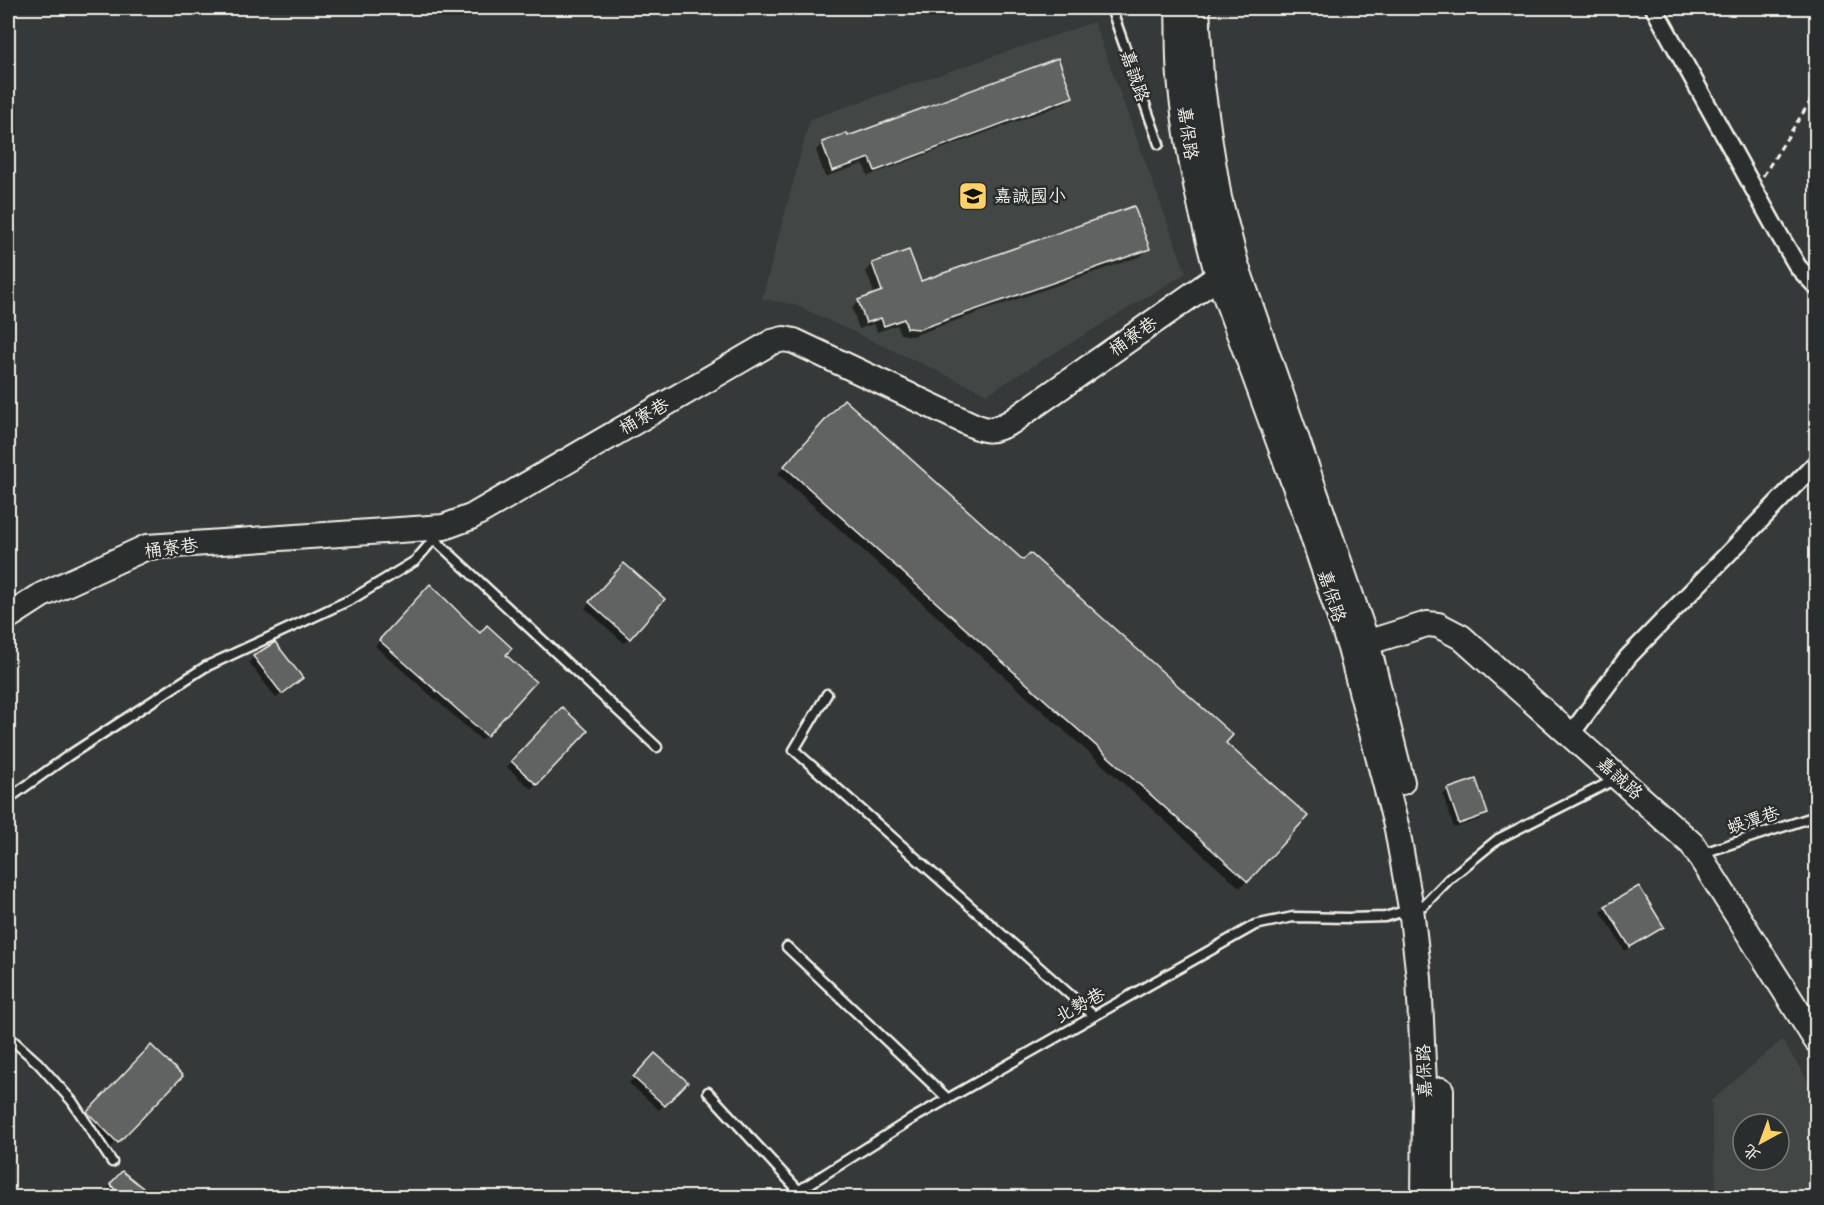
<svg xmlns="http://www.w3.org/2000/svg" width="1824" height="1205" viewBox="0 0 1824 1205" font-family="Sriracha,'LXGW WenKai TC',sans-serif">
<style>
.built{fill:#434645;fill-rule:evenodd}
.shadow{fill:#0007}
.building{fill:#616362;stroke:#f4f1e8;stroke-width:1.5}
.lines{fill:none;stroke-linecap:round;stroke-linejoin:round}
.lane-casing{stroke:#f4f1e8;stroke-width:13}
.street-casing{stroke:#f4f1e8;stroke-width:21}
.secondary-casing{stroke:#f4f1e8;stroke-width:28}
.path{stroke:#f4f1e8;stroke-width:3;stroke-dasharray:6 4.5;stroke-linecap:butt}
.lane{stroke:#2a2d2e;stroke-width:8}
.street{stroke:#2a2d2e;stroke-width:16}
.secondary{stroke:#2a2d2e;stroke-width:24}
.labels{text-anchor:middle;dominant-baseline:central;stroke-width:5;stroke-linejoin:round;paint-order:stroke}
.street-label{font-size:18px;fill:#f4f1e8;stroke:#2a2d2e}
.poi-label{font-size:18px;fill:#f4f1e8;stroke:#2a2d2e;text-anchor:start}
</style>
<rect width="100%" height="100%" fill="#363939"/>
<filter id="ink" filterUnits="userSpaceOnUse"><feTurbulence type="fractalNoise" baseFrequency=".0167" numOctaves="2"/><feDisplacementMap in="SourceGraphic" scale="12" xChannelSelector="R" yChannelSelector="G"/><feConvolveMatrix kernelMatrix="1 2 1 2 8 2 1 2 1" color-interpolation-filters="sRGB"/></filter>
<g filter="url(#ink)">
<path class="built" d="M 1094,22 L 1186,273 L 987,394 L 793,304 L 762,299 L 810,119 Z
M 1782,1040 L 1816,1094 L 1816,1197 L 1717,1197 L 1711,1101 ZM 1743,1124 L 1779,1124 L 1779,1160 L 1743,1160 Z"/>
<path class="shadow" d="M 1071,97 L 1064,104 L 868,176 L 863,164 L 825,177 L 816,150 L 823,143 Z
M 1148,248 L 1141,256 L 912,336 L 900,334 L 897,325 L 877,332 L 874,324 L 859,329 L 852,308 L 859,301 L 875,296 L 866,271 L 873,264 L 920,283 Z
M 837,408 L 1023,562 L 1305,816 L 1240,888 L 778,474 Z
M 619,570 L 629,638 L 624,643 L 585,608 Z
M 425,592 L 480,635 L 534,683 L 481,740 L 375,646 Z
M 254,657 L 296,683 L 276,698 L 249,662 Z
M 562,709 L 586,731 L 531,789 L 507,767 Z
M 1448,790 L 1486,813 L 1481,819 L 1454,828 L 1443,795 Z
M 1606,907 L 1662,926 L 1625,951 L 1601,912 Z
M 151,1047 L 181,1076 L 110,1148 L 81,1120 Z
M 650,1060 L 685,1082 L 659,1110 L 629,1083 Z
M 122,1173 L 152,1198 L 112,1198 L 106,1190 Z"/>
<path class="building" d="M 1058,58 L 1073,97 L 875,171 L 870,158 L 832,171 L 822,142 L 847,133 L 848,136 Z
M 1134,206 L 1150,249 L 920,329 L 907,328 L 904,319 L 884,326 L 881,318 L 866,323 L 858,300 L 882,291 L 872,263 L 909,250 L 921,281 Z
M 844,399 L 1023,560 L 1030,553 L 1233,735 L 1226,743 L 1308,816 L 1248,882 L 784,466 Z
M 624,563 L 665,599 L 630,639 L 589,602 Z
M 430,584 L 480,633 L 487,625 L 512,648 L 506,655 L 536,682 L 487,736 L 379,640 Z
M 275,642 L 303,678 L 282,694 L 253,656 Z
M 562,707 L 588,731 L 537,785 L 511,761 Z
M 1476,779 L 1488,814 L 1459,824 L 1447,789 Z
M 1639,886 L 1664,927 L 1630,947 L 1605,906 Z
M 151,1045 L 183,1076 L 118,1143 L 87,1112 Z
M 655,1053 L 688,1082 L 665,1106 L 633,1077 Z
M 122,1171 L 154,1197 L 122,1197 L 110,1184 Z"/>
<g class="lines">
<g class="lane-casing">
<path id="lane" d="M 1111,8 L 1159,144
M 434,539 L 657,747
M 827,694 L 794,750 L 1094,1016
M 8,799 L 68,756 L 205,667 L 352,599 L 415,561 L 440,532
M 1700,854 L 1816,816
M 787,947 L 948,1099
M 8,1036 L 38,1063 L 72,1101 L 112,1162
M 708,1092 L 799,1191
M 787,1198 L 912,1119 L 1255,925 L 1293,917 L 1350,918 L 1385,917 L 1424,905 L 1449,879 L 1498,839 L 1616,779"/>
</g>
<g class="street-casing">
<path id="street" d="M 1654,8 L 1777,231 L 1798,267 L 1816,286
M 1571,734 L 1628,657 L 1816,463"/>
</g>
<g class="secondary-casing">
<path id="secondary" d="M 1178,8 C 1179,30 1178,54 1180,77 C 1186,144 1200,211 1218,276 L 1306,516 L 1350,648 L 1397,829 L 1411,908 L 1419,978 L 1425,1105 L 1424,1198
M 1197,8 L 1201,78 L 1210,143 L 1219,198 L 1236,264 L 1367,642 L 1402,782
M 8,617 L 42,595 L 147,547 L 444,527 L 471,517 L 772,342 L 784,339 L 794,341 L 968,423 C 987,432 992,432 1011,422 L 1236,264
M 1353,647 L 1427,624 L 1438,625 L 1461,637 L 1692,844 L 1816,1040
M 1441,1198 L 1441,1090"/>
</g>
<path class="path" d="M 1763,176 L 1813,97 L 1816,78"/>
<use href="#lane" class="lane"/>
<use href="#street" class="street"/>
<use href="#secondary" class="secondary"/>
</g>
</g>
<defs>
<g id="school-square" transform="scale(1.5)"><rect x="-9" y="-9" width="18" height="18" rx="4" fill="#ffd166" stroke="#2a2d2e"/><path d="M0-5L7-2L0 1L-7-2ZM-4 1L0 2.5L4 1V4Q0 6-4 4Z" fill="#111"/></g>
</defs>
<g fill-rule="evenodd">
<use href="#school-square" x="973" y="196"/>
</g>
<g class="labels">
<g class="street-label">
<text transform="translate(1135 76) rotate(71)">嘉誠路</text>
<text transform="translate(1188 133) rotate(82)">嘉保路</text>
<text transform="translate(1133 336) rotate(-35)">桶寮巷</text>
<text transform="translate(644 416) rotate(-30)">桶寮巷</text>
<text transform="translate(171 548) rotate(-7)">桶寮巷</text>
<text transform="translate(1332 596) rotate(72)">嘉保路</text>
<text transform="translate(1620 778) rotate(42)">嘉誠路</text>
<text transform="translate(1753 820) rotate(-18)">蜈潭巷</text>
<text transform="translate(1080 1005) rotate(-29)">北勢巷</text>
<text transform="translate(1424 1071) rotate(-92)">嘉保路</text>
</g>
<g class="poi-label">
<text x="994" y="196">嘉誠國小</text>
</g>
</g>
<rect width="1824" height="1205" fill="none" stroke="#2a2d2e" stroke-width="30"/>
<rect x="15" y="15" width="1794" height="1175" fill="none" stroke="#f4f1e8" stroke-width="2" filter="url(#ink)"/>
<g transform="translate(1761 1142) rotate(221)"><circle r="28" fill="#2a2d2e" stroke="#7b7b78" stroke-width="1.5"/>
<path d="M0-4.5L10 22L0 15L-10 22Z" fill="#ffd166"/>
<text y="-9" font-size="16" font-weight="bold" text-anchor="middle" fill="#f4f1e8">北</text>
</g>
</svg>
